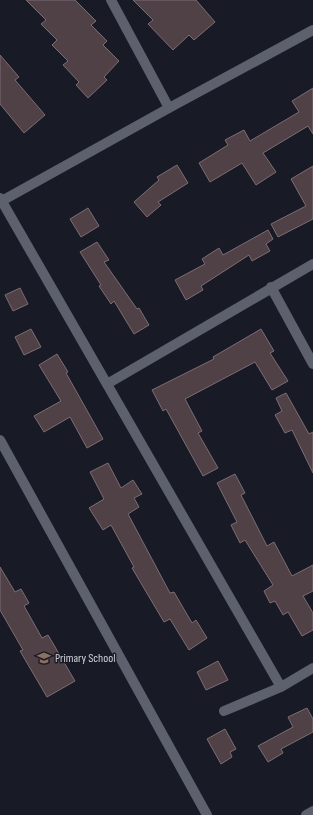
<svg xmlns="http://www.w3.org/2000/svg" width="313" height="815" viewBox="0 0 313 815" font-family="'Sofia Sans Condensed',sans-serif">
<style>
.building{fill:#504147;stroke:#7d6d74}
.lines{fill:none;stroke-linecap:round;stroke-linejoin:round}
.street{stroke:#5d606d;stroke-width:10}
.secondary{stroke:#5d606d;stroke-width:10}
.labels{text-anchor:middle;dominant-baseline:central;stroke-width:3;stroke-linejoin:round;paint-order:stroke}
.poi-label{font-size:12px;fill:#d0d2da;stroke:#181a25;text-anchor:start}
</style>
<rect width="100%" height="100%" fill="#181a25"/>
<path class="building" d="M 26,0 L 75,0 L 96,21 L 91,25 L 107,41 L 103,45 L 119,61 L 104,77 L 107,80 L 88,98 L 76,85 L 79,82 L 63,65 L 68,61 L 52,45 L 57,40 L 41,24 L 46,20 Z
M 133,0 L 196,0 L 215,22 L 194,40 L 189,35 L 173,50 L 148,24 L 153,20 Z
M 0,55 L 19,77 L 15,80 L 45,115 L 24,133 L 0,104 Z
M 313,88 L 313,134 L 308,126 L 263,153 L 276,172 L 256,185 L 242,163 L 210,182 L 199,163 L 228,145 L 225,140 L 244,130 L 250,141 L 299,112 L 292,101 Z
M 177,165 L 188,183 L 158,202 L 161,205 L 147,217 L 134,202 L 159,180 L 157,177 Z
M 313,166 L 313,219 L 278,237 L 271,224 L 306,206 L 291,179 Z
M 88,208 L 99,226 L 81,237 L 70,219 Z
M 268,230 L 273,239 L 266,244 L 270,251 L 252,261 L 249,255 L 201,286 L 203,290 L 186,300 L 175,280 L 205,264 L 202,259 L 219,248 L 223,255 Z
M 97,242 L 109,260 L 104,262 L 137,309 L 139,308 L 149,325 L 134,334 L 114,301 L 111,304 L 99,286 L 101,285 L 80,252 Z
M 20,288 L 28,304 L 13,311 L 5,295 Z
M 31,329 L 41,347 L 24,355 L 15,337 Z
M 261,329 L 274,351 L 270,353 L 288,381 L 272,390 L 255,362 L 185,399 L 202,431 L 198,433 L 218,468 L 203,476 L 166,409 L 163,411 L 152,390 L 214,359 L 213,357 Z
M 57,354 L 68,372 L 66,373 L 103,439 L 87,448 L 70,417 L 44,432 L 34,416 L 61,401 L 39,365 Z
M 286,393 L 309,434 L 313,432 L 313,473 L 292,430 L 285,433 L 275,415 L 282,411 L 276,398 Z
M 108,463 L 121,488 L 133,480 L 142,494 L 134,498 L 139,507 L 128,514 L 170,593 L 174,592 L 192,623 L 196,620 L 207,638 L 189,650 L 170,619 L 164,622 L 132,568 L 134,567 L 111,525 L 103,530 L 89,508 L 104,499 L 90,472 Z
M 235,474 L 245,493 L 241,495 L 267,546 L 274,542 L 292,576 L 313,565 L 313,591 L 303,596 L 313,613 L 313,630 L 302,636 L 288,612 L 283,615 L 275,601 L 270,603 L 264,591 L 273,585 L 245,540 L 240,543 L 231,525 L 237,522 L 217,483 Z
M 0,567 L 15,592 L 21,589 L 29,603 L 24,606 L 42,638 L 48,635 L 75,681 L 47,697 L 20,651 L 23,650 L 0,610 Z
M 218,661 L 228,680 L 206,690 L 197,672 Z
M 307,708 L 313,719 L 313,732 L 281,749 L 283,753 L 268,762 L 258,746 L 293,727 L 288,717 Z
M 225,729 L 236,749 L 230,752 L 232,757 L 221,764 L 207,739 Z"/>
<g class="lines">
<path class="street" d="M 111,0 L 169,108
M 0,198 L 281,687
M 0,202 L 169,108 L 313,30
M 271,287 L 313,364
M 107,384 L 313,264
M 0,440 L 207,815
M 224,711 L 281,687 L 313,668"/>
<path class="secondary" d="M 306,815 L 313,811"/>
</g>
<defs>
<g id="school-bare" transform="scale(1.08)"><path d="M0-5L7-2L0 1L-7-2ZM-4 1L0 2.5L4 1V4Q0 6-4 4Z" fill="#8d6e63" stroke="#181a25" stroke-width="2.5" paint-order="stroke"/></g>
</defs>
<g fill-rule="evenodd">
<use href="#school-bare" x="44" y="658"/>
</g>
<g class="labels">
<g class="poi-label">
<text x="55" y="658">Primary School</text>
</g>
</g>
</svg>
